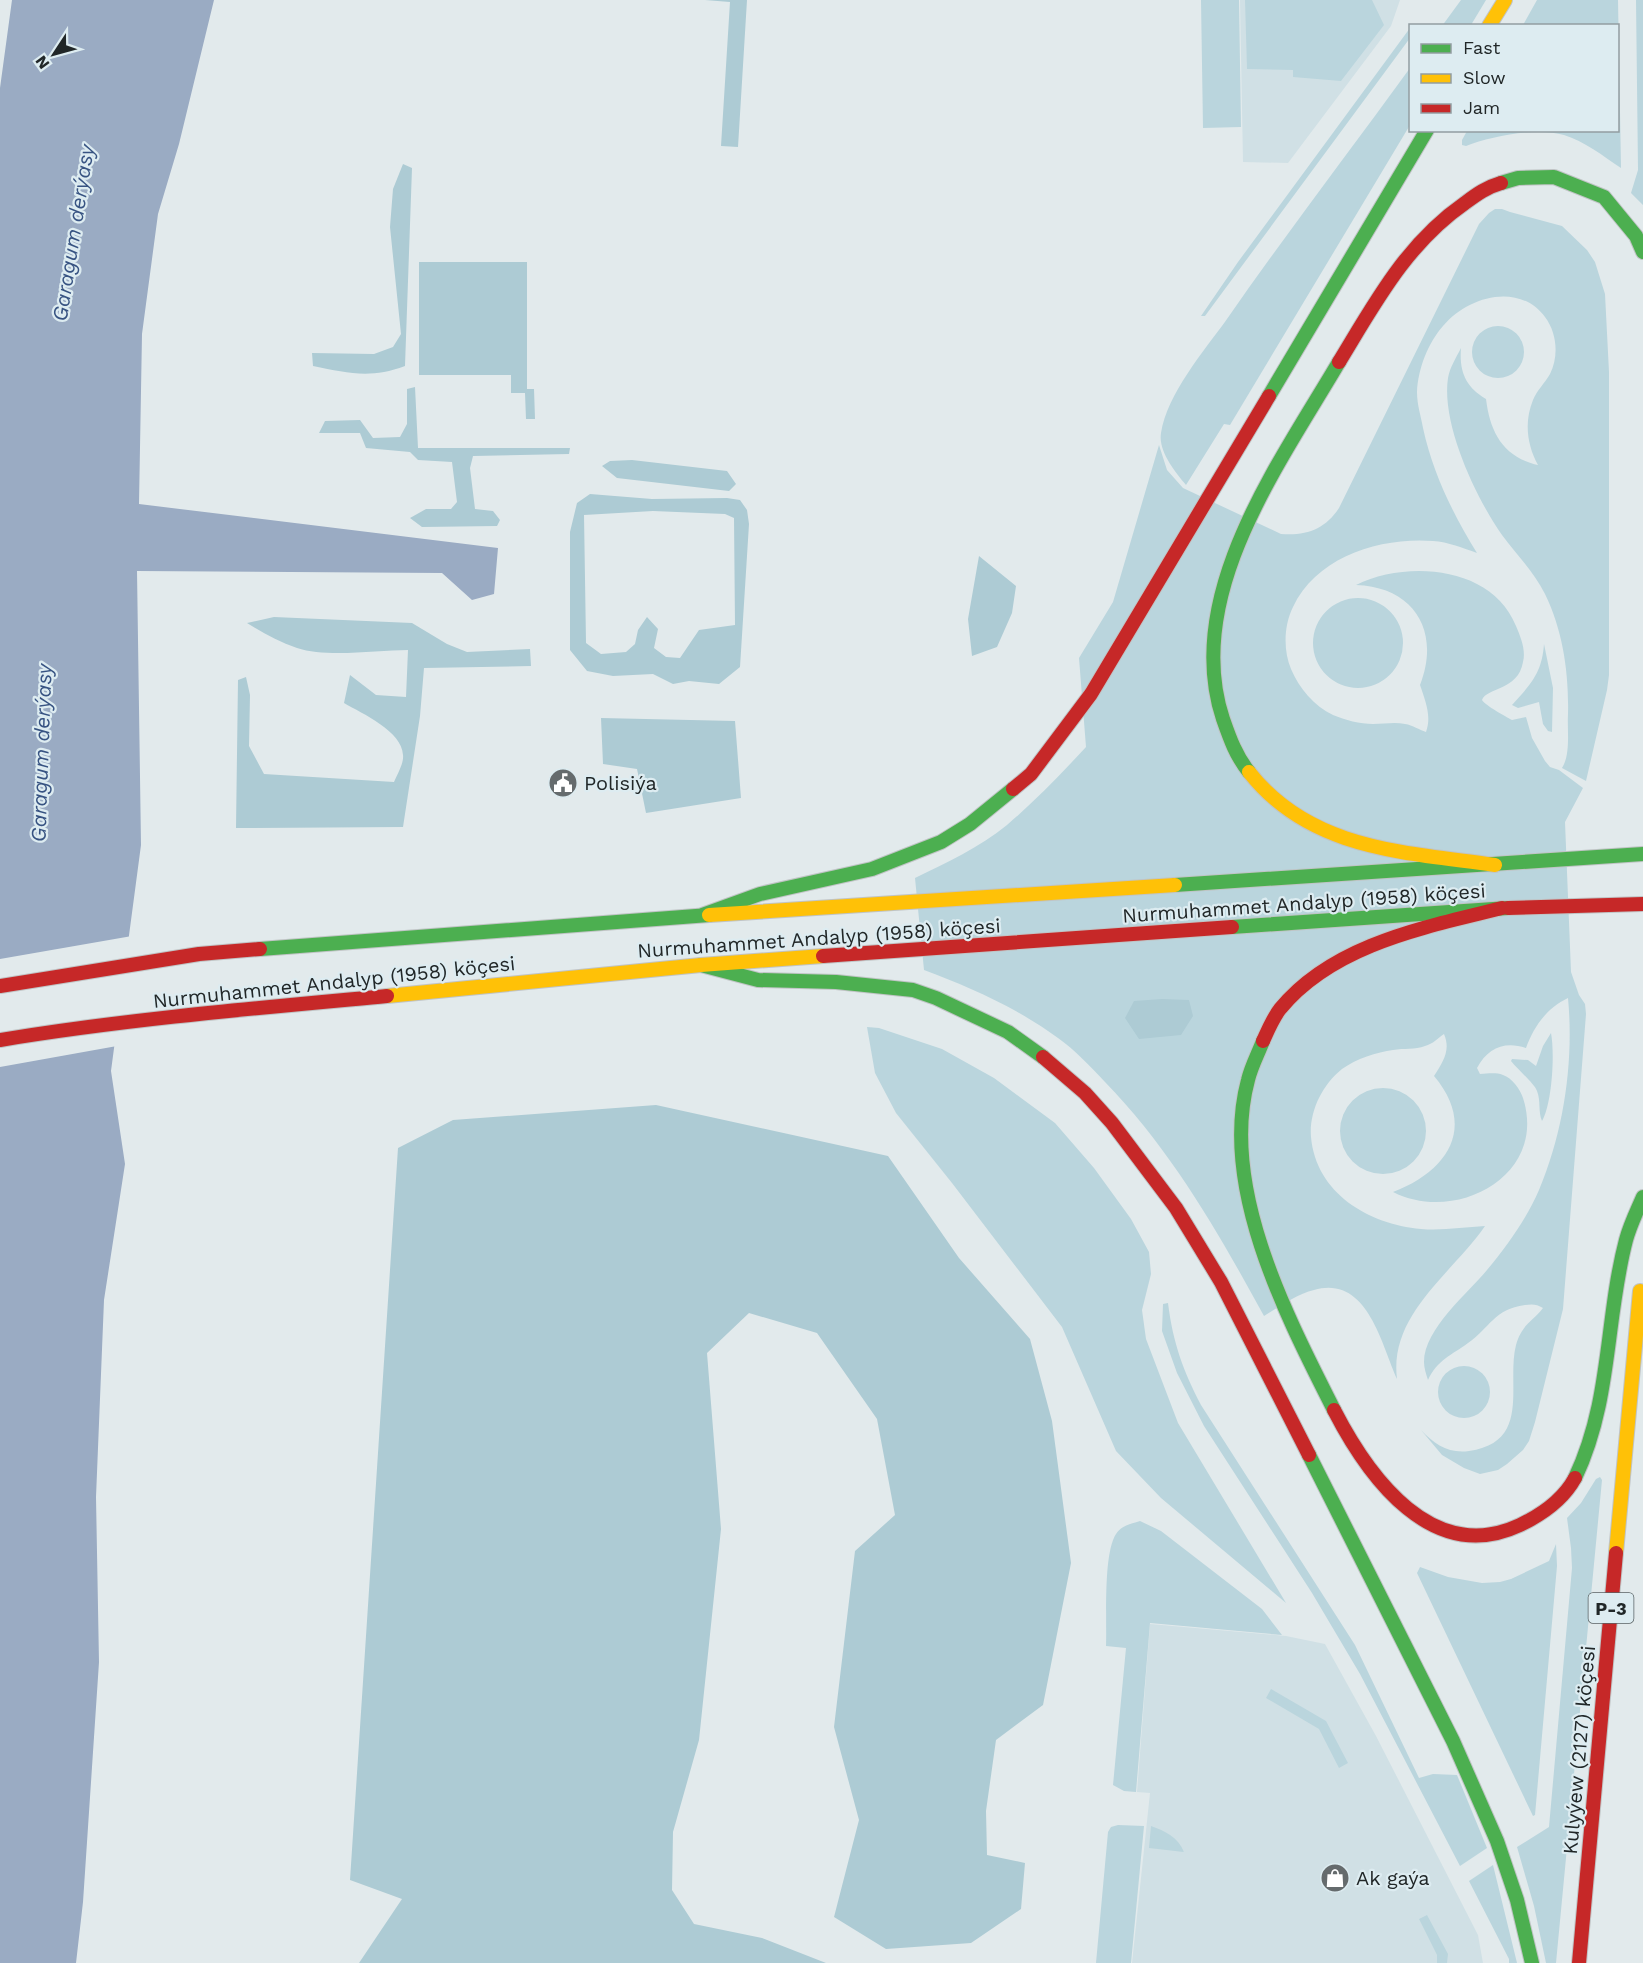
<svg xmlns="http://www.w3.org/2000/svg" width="1643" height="1963" viewBox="0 0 1643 1963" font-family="'Work Sans',sans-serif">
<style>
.built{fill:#d0e0e5}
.green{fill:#bad5dd}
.forest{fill:#adcbd4;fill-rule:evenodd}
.water{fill:#9aabc3}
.pier{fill:#e2eaec}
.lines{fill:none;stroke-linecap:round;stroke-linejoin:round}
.fast-casing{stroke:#c0c4c5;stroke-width:16}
.slow-casing{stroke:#c0c4c5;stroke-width:16}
.jam-casing{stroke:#c0c4c5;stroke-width:16}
.fast{stroke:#4caf50;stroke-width:14}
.slow{stroke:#ffc107;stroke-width:14}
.jam{stroke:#c62828;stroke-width:14}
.labels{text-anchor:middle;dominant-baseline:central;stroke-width:4.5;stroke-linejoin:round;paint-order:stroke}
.shield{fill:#ddecf1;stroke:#596264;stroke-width:1.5}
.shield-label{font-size:18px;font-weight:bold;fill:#212728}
.poi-label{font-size:20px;fill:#212728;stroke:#ddecf1;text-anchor:start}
.street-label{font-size:20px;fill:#212728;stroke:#ddecf1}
.water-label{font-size:21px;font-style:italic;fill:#375382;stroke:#ddecf1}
</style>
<rect width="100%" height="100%" fill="#e2eaec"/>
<path class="built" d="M 1240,0 L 1400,0 L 1391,26 L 1288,163 L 1243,162 Z
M 1150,1624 L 1286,1636 L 1325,1644 L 1376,1736 L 1478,1935 L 1483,1963 L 1132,1963 L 1150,1793 L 1137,1792 Z"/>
<path class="green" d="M 1201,0 L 1239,0 L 1241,127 L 1203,128 Z
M 1245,0 L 1372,0 L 1384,25 L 1341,81 L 1293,77 L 1293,70 L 1247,69 Z
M 1461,0 L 1486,0 L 1471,25 L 1442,26 Z
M 1537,0 L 1618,0 L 1621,168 C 1603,156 1584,141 1564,135 C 1537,127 1491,136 1466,146 L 1462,145 L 1462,140 L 1467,131 L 1618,130 L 1618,26 L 1523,25 Z
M 1636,0 L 1643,0 L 1643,205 L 1631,193 L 1638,170 Z
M 1410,28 L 1410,38 L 1205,316 L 1201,316 L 1238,262 Z
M 1410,68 L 1410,125 L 1230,425 L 1224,424 L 1186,485 C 1175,472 1158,451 1161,433 C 1167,394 1204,351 1227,319 C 1286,234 1349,152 1410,68 Z
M 1495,209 L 1502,209 L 1510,212 L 1562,226 L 1587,250 L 1595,262 L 1605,294 L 1609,372 L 1609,675 L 1607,690 L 1586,781 L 1562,768 C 1571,754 1567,730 1568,714 C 1569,673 1563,631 1545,594 C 1534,572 1516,554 1502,535 C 1476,498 1441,424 1448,378 C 1450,367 1456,358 1461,348 C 1459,372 1466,387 1486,399 C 1490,432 1503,457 1538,465 C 1527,445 1524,422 1533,400 C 1537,390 1545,383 1550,374 C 1559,356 1557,333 1545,317 C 1519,282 1468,296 1443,326 C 1428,343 1418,369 1417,392 C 1417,405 1421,416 1423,428 C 1433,474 1453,514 1477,553 C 1463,548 1448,542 1433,541 C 1381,537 1317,556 1293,607 C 1284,625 1283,650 1291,669 C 1299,688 1314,706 1333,715 C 1345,720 1360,724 1373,724 C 1384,724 1395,722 1405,724 C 1413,725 1419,730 1426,732 C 1432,716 1425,700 1420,685 C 1441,631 1414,587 1356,585 C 1407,560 1492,566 1516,626 C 1521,638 1526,650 1523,662 C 1518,691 1487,687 1482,700 C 1486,706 1505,716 1512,720 L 1526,717 L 1532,738 L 1545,761 L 1550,767 L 1559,770 L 1583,788 L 1565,822 L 1571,972 L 1579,995 L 1585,1004 L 1586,1014 L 1563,1309 L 1535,1422 L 1529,1441 L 1523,1450 L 1507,1464 L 1498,1470 L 1480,1474 L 1464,1468 L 1442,1455 L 1421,1430 C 1434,1444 1449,1454 1469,1451 C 1532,1442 1506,1384 1516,1345 C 1522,1324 1532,1322 1543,1308 C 1537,1304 1532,1304 1525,1305 C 1494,1309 1490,1328 1468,1343 C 1452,1355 1437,1360 1428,1380 C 1426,1374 1424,1368 1424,1362 C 1424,1329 1468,1293 1487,1270 C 1507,1246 1527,1218 1539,1190 C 1564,1131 1574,1061 1568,998 C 1547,1008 1534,1026 1526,1048 C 1504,1041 1488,1048 1477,1068 L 1480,1074 C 1487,1074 1495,1072 1503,1075 C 1512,1078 1520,1089 1523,1098 C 1548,1176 1456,1224 1393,1192 C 1448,1171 1477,1127 1434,1076 C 1443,1062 1451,1050 1444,1034 C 1438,1038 1433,1044 1425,1046 C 1415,1050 1404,1048 1393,1050 C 1377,1052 1356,1059 1342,1069 C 1322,1085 1309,1112 1311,1137 C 1316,1193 1368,1224 1421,1229 C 1442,1231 1464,1227 1485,1226 C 1452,1274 1389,1314 1397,1379 C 1381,1343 1367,1275 1314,1290 C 1297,1294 1279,1307 1264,1316 C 1218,1232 1172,1151 1105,1082 C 1091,1067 1075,1050 1058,1038 C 1017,1008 970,987 924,970 L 915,878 C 946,863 980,847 1007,825 C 1035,801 1061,774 1086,747 L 1079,658 L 1113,602 L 1159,445 L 1167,470 L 1183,488 L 1281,534 C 1307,536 1325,529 1339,508 L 1479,224 L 1489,213 Z
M1472 352a26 26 0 1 1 52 0a26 26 0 1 1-52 0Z
M1313 643a45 45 0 1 1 90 0a45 45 0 1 1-90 0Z
M 1544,644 L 1553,688 L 1552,732 L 1548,731 L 1543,724 L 1539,702 L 1518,708 L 1512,705 C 1531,684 1542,673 1544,644 Z
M 867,1027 L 879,1028 L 942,1049 L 994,1078 L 1055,1123 L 1094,1168 L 1131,1219 L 1149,1252 L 1151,1274 L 1142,1310 L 1146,1339 L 1178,1423 L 1286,1603 L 1161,1498 L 1116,1451 L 1062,1327 L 952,1183 L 896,1113 L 875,1073 Z
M 1551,1033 C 1555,1054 1552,1104 1542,1121 C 1538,1112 1541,1101 1537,1091 C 1534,1083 1518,1070 1511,1061 L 1512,1059 L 1528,1060 L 1536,1066 L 1543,1046 Z
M1340 1131a43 43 0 1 1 86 0a43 43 0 1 1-86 0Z
M 1168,1303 C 1173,1343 1183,1370 1201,1405 L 1355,1645 L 1419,1778 L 1433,1774 L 1457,1775 L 1487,1848 L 1460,1866 L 1360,1674 L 1312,1593 L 1204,1426 L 1177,1373 L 1162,1331 L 1163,1304 Z
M1438 1392a26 26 0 1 1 52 0a26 26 0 1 1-52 0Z
M 1600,1477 L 1602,1480 L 1556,1963 L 1546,1963 L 1534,1906 L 1517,1847 L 1549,1827 L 1572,1568 L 1571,1548 L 1567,1518 L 1581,1503 L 1596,1479 Z
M 1140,1521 L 1161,1531 L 1262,1609 L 1282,1635 L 1150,1623 L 1136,1792 L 1124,1791 L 1113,1785 L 1126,1648 L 1106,1646 C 1107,1620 1103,1554 1116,1534 C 1122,1525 1131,1524 1140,1521 Z
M 1556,1544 L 1557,1566 L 1535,1815 L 1533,1816 L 1417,1573 L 1420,1567 L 1448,1577 L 1482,1583 L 1500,1582 L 1511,1579 L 1549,1561 Z
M 1271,1689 L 1326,1721 L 1348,1763 L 1339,1768 L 1319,1729 L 1266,1698 Z
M 1118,1825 L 1144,1826 L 1131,1963 L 1096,1963 L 1108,1832 L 1111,1827 Z
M 1151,1826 C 1165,1831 1178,1837 1184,1852 L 1149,1848 Z
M 1493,1865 L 1517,1963 L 1509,1963 L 1509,1959 L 1469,1881 Z
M 1427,1915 L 1448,1954 L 1447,1963 L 1437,1963 L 1437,1955 L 1419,1919 Z"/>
<path class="forest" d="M 705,0 L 747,0 L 738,147 L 721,146 L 730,2 Z
M 403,164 L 412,168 L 405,366 C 370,379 348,373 313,366 L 312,353 L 374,354 L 393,347 L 401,334 L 390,227 L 393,189 Z
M 419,262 L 527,262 L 527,389 L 534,389 L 535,419 L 526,419 L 525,393 L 511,393 L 511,375 L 419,375 Z
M 415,387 L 418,448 L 570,448 L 569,454 L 473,456 L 470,468 L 475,509 L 493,511 L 500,520 L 497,526 L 422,527 L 410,518 L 426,509 L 451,509 L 457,502 L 452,462 L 418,460 L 410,452 L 366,448 L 360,433 L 319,433 L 325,421 L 360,420 L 373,438 L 400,437 L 407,424 L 407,389 Z
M 632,460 L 727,471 L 736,484 L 729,491 L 617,478 L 602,466 L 610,461 Z
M 590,494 L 652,499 L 727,498 L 740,500 L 747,510 L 749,524 L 740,667 L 719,684 L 689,681 L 673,684 L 653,674 L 613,676 L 587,671 L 570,650 L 570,532 L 577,503 ZM 653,511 L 725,514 L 734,518 L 735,625 L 699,630 L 680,658 L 666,657 L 654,648 L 658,629 L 647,617 L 638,630 L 635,644 L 626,652 L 601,654 L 586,643 L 584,515 Z
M 979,556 L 1016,586 L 1012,613 L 997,647 L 972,656 L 968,619 Z
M 274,617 L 412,623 L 447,644 L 467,652 L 530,649 L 531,666 L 424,668 L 420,716 L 403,827 L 236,828 L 238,680 L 246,677 L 250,695 L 249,746 L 264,774 L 394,782 C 397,775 404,763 403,755 C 402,731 363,714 344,703 L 350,675 L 376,695 L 406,697 L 408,650 C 377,650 327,658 297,648 C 279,642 263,633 247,623 Z
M 601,718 L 735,721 L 741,798 L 646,813 L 637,769 L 603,764 Z
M 1162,999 L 1189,1000 L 1193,1016 L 1181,1035 L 1139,1039 L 1125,1018 L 1134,1001 Z
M 656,1105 L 888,1156 L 959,1258 L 1030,1339 L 1052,1421 L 1071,1563 L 1043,1705 L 996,1740 L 986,1811 L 987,1855 L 1025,1863 L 1021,1909 L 971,1943 L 886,1949 L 834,1917 L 859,1820 L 834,1727 L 855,1551 L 895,1515 L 877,1419 L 817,1333 L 749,1313 L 707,1353 L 721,1529 L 699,1740 L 673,1832 L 672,1890 L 694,1924 L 762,1938 L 826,1963 L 359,1963 L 402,1899 L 350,1880 L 398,1148 L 453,1120 Z"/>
<path class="water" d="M 12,0 L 214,0 L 179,144 L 158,214 L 142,334 L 139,504 L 498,548 L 494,594 L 472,600 L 442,573 L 137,571 L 141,845 L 111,1071 L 125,1164 L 104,1300 L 96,1497 L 99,1662 L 83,1902 L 76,1963 L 0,1963 L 0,88 Z"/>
<path class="pier" d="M 132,936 L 117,1046 L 0,1067 L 0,959 Z"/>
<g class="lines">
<g class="fast-casing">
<path id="fast" d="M 1501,183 L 1518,178 L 1554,177 L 1604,197 L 1636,236 L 1643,252
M 1269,396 L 1427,130
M 1249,772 C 1236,756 1230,739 1223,719 C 1182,596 1279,464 1339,362
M 1175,885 L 1643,854
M 702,915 L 760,894 L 872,869 L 941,842 L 970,824 L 1013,789
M 1232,927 L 1508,908
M 260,949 L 709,915
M 701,965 L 758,980 L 836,982 L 913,990 L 936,998 L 1008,1032 L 1043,1057
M 1263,1041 C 1258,1054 1251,1067 1248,1080 C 1219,1187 1287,1317 1334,1410
M 1309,1455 L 1453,1741 L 1497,1841 L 1517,1900 L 1532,1963
M 1575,1478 C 1612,1400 1605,1320 1626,1240 C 1630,1225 1637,1211 1643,1197"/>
</g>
<g class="slow-casing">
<path id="slow" d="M 1489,26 L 1505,0
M 1249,772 C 1310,850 1404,852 1495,865
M 709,915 L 1175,885
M 387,996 L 701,965 L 823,956
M 1616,1553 L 1640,1291"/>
</g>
<g class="jam-casing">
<path id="jam" d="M 1339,362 C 1375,303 1406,244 1465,203 C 1477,194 1487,187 1501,183
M 1013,789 L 1031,774 L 1091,694 L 1269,396
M 1508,908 L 1643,904
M 823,956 L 1232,927
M 0,986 L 199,954 L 260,949
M 0,1040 C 128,1019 258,1008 387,996
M 1263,1041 C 1268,1030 1273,1018 1280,1009 C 1333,944 1426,927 1502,908
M 1043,1057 L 1085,1093 L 1112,1123 L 1176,1208 L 1221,1282 L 1309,1455
M 1334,1410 C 1369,1478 1433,1566 1520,1525 C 1543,1514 1563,1500 1575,1478
M 1579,1963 L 1616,1553"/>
</g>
<use href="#fast" class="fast"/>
<use href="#slow" class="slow"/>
<use href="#jam" class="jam"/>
</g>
<defs>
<g id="civic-disc" transform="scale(1.5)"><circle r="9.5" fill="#656b6d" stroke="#ddecf1"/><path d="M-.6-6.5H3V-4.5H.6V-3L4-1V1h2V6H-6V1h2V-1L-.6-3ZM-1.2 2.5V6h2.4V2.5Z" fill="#fff"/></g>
<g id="shop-disc" transform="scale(1.5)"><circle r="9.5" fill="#656b6d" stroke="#ddecf1"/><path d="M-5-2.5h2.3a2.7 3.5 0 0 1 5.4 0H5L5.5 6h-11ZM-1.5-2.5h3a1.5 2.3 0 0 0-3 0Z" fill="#fff"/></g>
</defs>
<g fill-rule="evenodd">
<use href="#civic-disc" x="563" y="783"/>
<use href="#shop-disc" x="1335" y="1878"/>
</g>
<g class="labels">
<rect class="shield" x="1588.5" y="1593" width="45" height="30" rx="4.5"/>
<g class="shield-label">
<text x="1611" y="1608">P-3</text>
</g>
<g class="poi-label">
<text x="584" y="783">Polisiýa</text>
<text x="1356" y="1878">Ak gaýa</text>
</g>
<g class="street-label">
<text transform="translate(1304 903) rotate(-4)">Nurmuhammet Andalyp (1958) köçesi</text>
<text transform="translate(819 938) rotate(-4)">Nurmuhammet Andalyp (1958) köçesi</text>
<text transform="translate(334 982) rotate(-6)">Nurmuhammet Andalyp (1958) köçesi</text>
<text transform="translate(1579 1750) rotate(-85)">Kulyýew (2127) köçesi</text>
</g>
<g class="water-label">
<text transform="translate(73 233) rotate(-81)">Garagum derýasy</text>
<text transform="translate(41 753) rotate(-88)">Garagum derýasy</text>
</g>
</g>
<rect x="1409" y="24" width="210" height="108" fill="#ddecf1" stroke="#929da1" stroke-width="1.5"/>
<rect x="1421" y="44" width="30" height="9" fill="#4caf50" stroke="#929da1" stroke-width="1.5"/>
<text x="1463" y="54" font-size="18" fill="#212728">Fast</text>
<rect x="1421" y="74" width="30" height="9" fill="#ffc107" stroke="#929da1" stroke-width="1.5"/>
<text x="1463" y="84" font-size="18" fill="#212728">Slow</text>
<rect x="1421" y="104" width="30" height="9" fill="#c62828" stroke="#929da1" stroke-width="1.5"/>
<text x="1463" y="114" font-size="18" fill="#212728">Jam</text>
<g transform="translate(54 54) rotate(234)" stroke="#ddecf1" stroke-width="4.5" paint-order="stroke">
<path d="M0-4.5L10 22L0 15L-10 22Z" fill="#212728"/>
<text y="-9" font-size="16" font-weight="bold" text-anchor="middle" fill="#212728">N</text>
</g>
</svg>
